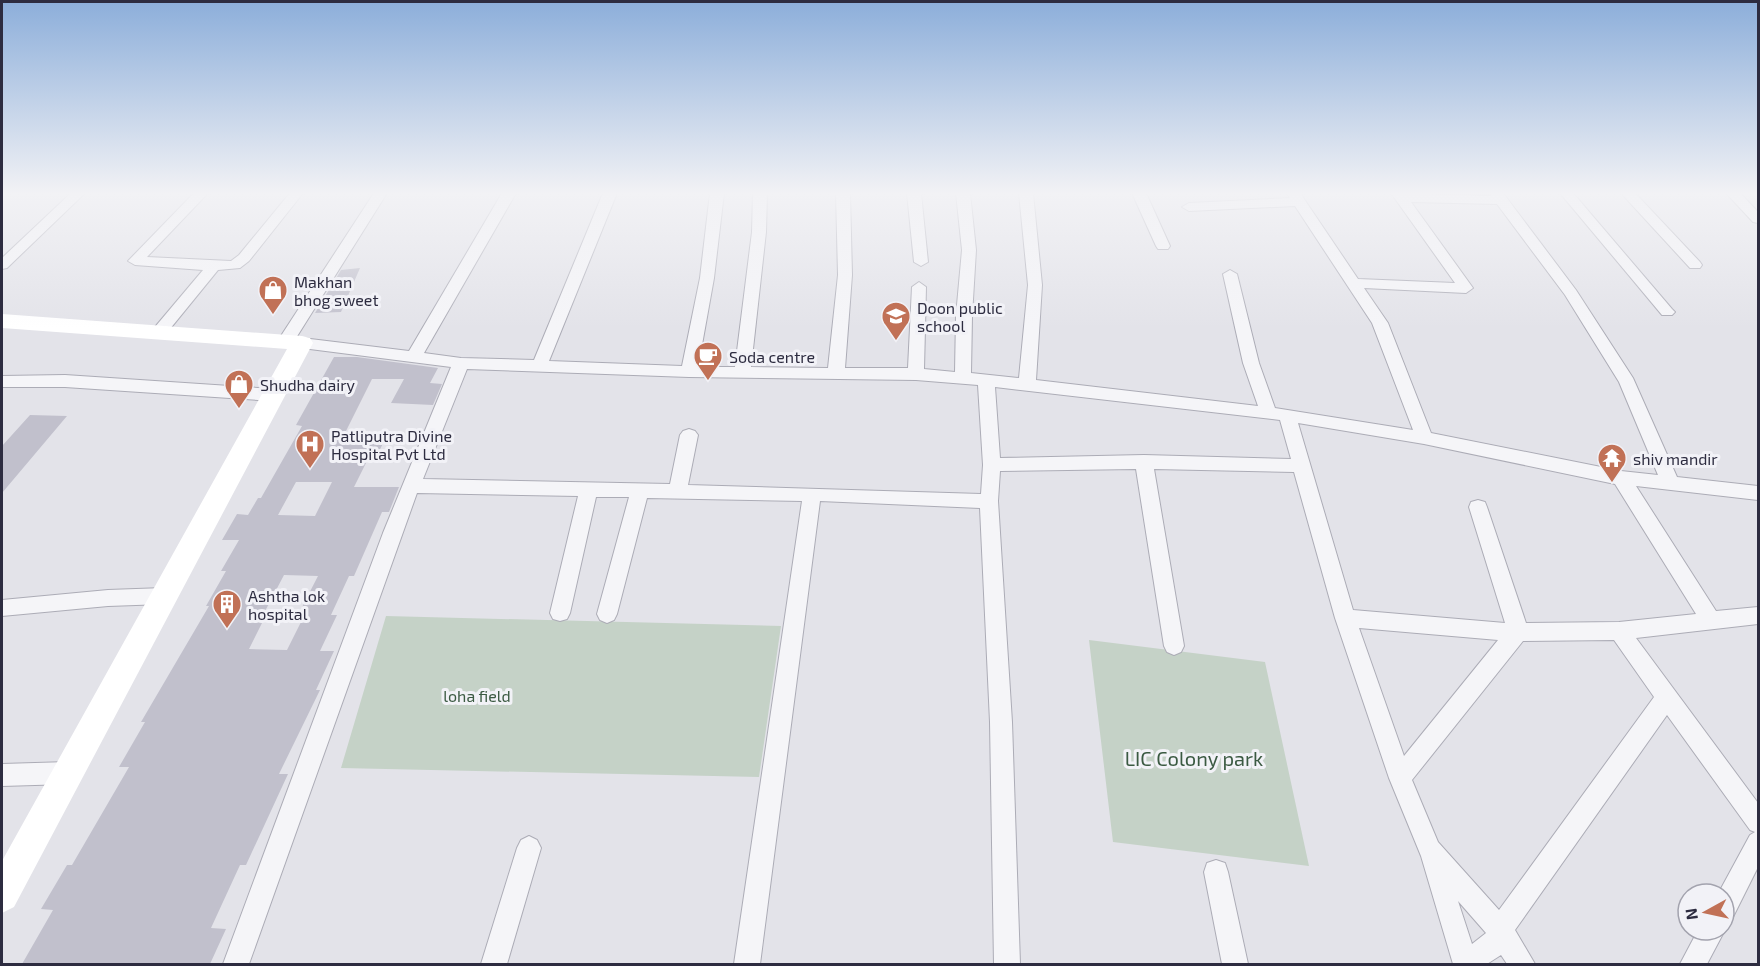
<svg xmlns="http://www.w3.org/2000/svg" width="1760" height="966" viewBox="0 0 1760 966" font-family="'Exo 2',sans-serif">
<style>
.green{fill:#c5d2c7}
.building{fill:#c1c0cc;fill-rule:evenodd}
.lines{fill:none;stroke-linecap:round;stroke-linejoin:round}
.street-casing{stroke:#acacb6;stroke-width:2}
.street{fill:#f5f5f8;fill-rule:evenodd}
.secondary{fill:#fff;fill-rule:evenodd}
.labels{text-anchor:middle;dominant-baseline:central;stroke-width:6;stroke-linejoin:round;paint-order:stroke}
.poi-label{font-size:16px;fill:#2d2c40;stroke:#f2f2f7;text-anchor:start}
.park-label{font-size:16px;fill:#3b5a42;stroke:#f2f2f7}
.near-park-label{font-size:20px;fill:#3b5a42;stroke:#f2f2f7}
</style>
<rect width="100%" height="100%" fill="#e3e3e9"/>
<path class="green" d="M 386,616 L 781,626 L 759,777 L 341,768 Z
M 1089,640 L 1265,662 L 1309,866 L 1113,842 Z"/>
<path class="building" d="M 360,268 L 341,312 L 315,313 L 341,270 Z
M 334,357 L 357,357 L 438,368 L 430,383 L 442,384 L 433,405 L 391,403 L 404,379 L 372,379 L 346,431 L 389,432 L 377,455 L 370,455 L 354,487 L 399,487 L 389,512 L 382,512 L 354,576 L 349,576 L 331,615 L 337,615 L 320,651 L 334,651 L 316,690 L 320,690 L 279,774 L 288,774 L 246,865 L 240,865 L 211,928 L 226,929 L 210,964 L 22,964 L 53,910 L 41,909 L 67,865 L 72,865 L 129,767 L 119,767 L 145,722 L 141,722 L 209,606 L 206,606 L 226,571 L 221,571 L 239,540 L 222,540 L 237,514 L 248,515 L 258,498 L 261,498 L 302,426 L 296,425 ZM 296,482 L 332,482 L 315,516 L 278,515 ZM 284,575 L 318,576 L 301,609 L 307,610 L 287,650 L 249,649 L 266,615 L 263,615 Z
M 30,415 L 67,416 L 2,493 L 2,446 Z"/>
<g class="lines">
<g class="street-casing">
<path id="street" d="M 71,193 L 85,193 L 7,268 L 2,269 L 2,258 Z
M 194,193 L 208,193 L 147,257 L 231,261 L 239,255 L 290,193 L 303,193 L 249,261 L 240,268 L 218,270 L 165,335 L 155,335 L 152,331 L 155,327 L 203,270 L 135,265 L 128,261 Z
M 374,193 L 387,193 L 291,346 L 279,346 L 277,342 Z
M 502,193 L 516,193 L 424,353 L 461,358 L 534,360 L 603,193 L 617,193 L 549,361 L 682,366 L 700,278 L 710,193 L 724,193 L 714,278 L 698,367 L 735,367 L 752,232 L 753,193 L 767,193 L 766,232 L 751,367 L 828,368 L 838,275 L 836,193 L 850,193 L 852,275 L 845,368 L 908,368 L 912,287 L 919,282 L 926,287 L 924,369 L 955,372 L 956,316 L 962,250 L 956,193 L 970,193 L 976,250 L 972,316 L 971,373 L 1019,378 L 1028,285 L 1019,193 L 1033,193 L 1042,285 L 1036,380 L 1258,406 L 1243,363 L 1223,274 L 1230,270 L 1237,274 L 1259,363 L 1275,408 L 1413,430 L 1372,323 L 1295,206 L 1189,211 L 1182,207 L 1189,203 L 1290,198 L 1287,193 L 1300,193 L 1358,279 L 1455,283 L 1391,193 L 1491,196 L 1490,193 L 1503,193 L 1576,290 L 1633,378 L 1677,477 L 1758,486 L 1758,500 L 1636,486 L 1716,611 L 1758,607 L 1758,624 L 1636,638 L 1758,803 L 1758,867 L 1733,917 L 1724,920 L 1724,894 L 1718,894 L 1750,835 L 1755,832 L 1750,830 L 1667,715 L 1515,930 L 1535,964 L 1507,964 L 1501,955 L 1487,964 L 1453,964 L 1421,856 L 1389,778 L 1335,618 L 1294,472 L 1154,469 L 1184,646 L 1181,652 L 1174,655 L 1167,652 L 1164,646 L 1136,469 L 1000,471 L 998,501 L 1012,722 L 1020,964 L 994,964 L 990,722 L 980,508 L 820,501 L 760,964 L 734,964 L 802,501 L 647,498 L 617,614 L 614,620 L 607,623 L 600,620 L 597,614 L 629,497 L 596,497 L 570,613 L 567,619 L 560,621 L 553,619 L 550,613 L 578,496 L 417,493 L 249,964 L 223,964 L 383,533 L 451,367 L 302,348 L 294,343 L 302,338 L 409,351 ZM 1411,202 L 1497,204 L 1565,295 L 1619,382 L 1658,475 L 1621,471 L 1431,433 L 1388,323 L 1364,288 L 1466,293 L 1473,288 ZM 467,369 L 689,377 L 916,380 L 978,385 L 983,465 L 981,494 L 688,485 L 698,435 L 695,431 L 689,429 L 683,431 L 680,435 L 670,484 L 423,479 ZM 995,387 L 1280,420 L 1291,459 L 1144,455 L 1000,458 ZM 1298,423 L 1424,444 L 1615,484 L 1696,614 L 1619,622 L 1526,623 L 1487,507 L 1485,502 L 1478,500 L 1471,502 L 1469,507 L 1505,623 L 1353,610 ZM 1359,628 L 1498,640 L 1404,756 ZM 1614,640 L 1654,697 L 1499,910 L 1438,842 L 1412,780 L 1523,641 ZM 1458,901 L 1486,933 L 1472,944 Z
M 907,193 L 921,193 L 928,262 L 921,266 L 914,262 Z
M 1132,193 L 1146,193 L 1170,246 L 1168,249 L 1158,249 L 1156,246 Z
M 1560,193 L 1573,193 L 1672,309 L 1675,312 L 1672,315 L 1662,315 Z
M 1621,193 L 1635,193 L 1700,262 L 1702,265 L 1700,268 L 1690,268 Z
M 1726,193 L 1740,193 L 1758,212 L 1758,223 L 1753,222 Z
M 65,375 L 274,389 L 280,391 L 282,395 L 280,399 L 274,401 L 65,387 L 2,387 L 2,376 Z
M 164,588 L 171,590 L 174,596 L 171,602 L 164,604 L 108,606 L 2,616 L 2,600 L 108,590 Z
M 68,762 L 76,765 L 79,773 L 76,781 L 68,784 L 2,786 L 2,764 Z
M 529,836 L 537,840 L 541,848 L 507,964 L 481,964 L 517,848 L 521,840 Z
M 1216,860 L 1225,863 L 1228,872 L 1248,964 L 1222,964 L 1204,872 L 1207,863 Z
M 1724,928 L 1725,930 L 1707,964 L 1680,964 L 1698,930 Z"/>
</g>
<use href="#street" class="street"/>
<path class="secondary" d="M 2,314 L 302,336 L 310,338 L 313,343 L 14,907 L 2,913 L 2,861 L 287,349 L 2,328 Z"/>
</g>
<linearGradient id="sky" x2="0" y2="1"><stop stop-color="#8caeda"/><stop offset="0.59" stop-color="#f2f2f5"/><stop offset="1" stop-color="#f2f2f5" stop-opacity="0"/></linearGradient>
<rect width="1760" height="328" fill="url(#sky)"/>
<defs>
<g id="shop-pin" transform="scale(1.5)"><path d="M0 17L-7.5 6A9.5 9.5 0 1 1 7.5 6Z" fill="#c17156" stroke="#f2f2f7"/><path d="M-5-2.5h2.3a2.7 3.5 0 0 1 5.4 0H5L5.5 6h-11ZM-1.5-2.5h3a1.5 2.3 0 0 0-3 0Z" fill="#fff"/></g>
<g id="school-pin" transform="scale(1.5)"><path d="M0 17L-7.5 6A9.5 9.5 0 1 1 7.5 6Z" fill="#c17156" stroke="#f2f2f7"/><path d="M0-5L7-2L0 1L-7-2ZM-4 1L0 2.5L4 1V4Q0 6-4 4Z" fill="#fff"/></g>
<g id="cafe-pin" transform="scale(1.5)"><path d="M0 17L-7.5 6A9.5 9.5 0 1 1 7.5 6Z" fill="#c17156" stroke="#f2f2f7"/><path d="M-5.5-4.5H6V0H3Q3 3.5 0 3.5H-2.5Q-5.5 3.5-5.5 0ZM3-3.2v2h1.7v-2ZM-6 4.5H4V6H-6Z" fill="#fff"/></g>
<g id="hospital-pin" transform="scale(1.5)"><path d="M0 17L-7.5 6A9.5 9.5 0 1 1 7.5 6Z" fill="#c17156" stroke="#f2f2f7"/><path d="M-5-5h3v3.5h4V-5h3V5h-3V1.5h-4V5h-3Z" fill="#fff"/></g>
<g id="temple-pin" transform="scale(1.5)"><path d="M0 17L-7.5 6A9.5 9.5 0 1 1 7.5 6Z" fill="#c17156" stroke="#f2f2f7"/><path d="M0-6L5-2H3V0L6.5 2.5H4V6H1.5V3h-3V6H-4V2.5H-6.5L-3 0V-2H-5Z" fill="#fff"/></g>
<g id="building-pin" transform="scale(1.5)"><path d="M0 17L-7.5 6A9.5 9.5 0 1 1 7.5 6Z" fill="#c17156" stroke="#f2f2f7"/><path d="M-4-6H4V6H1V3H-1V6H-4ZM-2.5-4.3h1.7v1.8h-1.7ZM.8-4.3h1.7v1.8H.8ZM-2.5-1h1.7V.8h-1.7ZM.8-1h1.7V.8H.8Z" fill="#fff"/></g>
</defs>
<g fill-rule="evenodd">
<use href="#shop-pin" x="273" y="290"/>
<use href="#school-pin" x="896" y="316"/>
<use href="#cafe-pin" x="708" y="356"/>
<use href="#shop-pin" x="239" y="384"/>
<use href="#hospital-pin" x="310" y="444"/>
<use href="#temple-pin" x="1612" y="458"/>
<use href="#building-pin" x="227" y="604"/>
</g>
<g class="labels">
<g class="poi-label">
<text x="294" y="281">Makhan<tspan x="294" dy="18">bhog sweet</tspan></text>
<text x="917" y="307">Doon public<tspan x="917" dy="18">school</tspan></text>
<text x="729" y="356">Soda centre</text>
<text x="260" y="384">Shudha dairy</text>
<text x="331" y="435">Patliputra Divine<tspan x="331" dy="18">Hospital Pvt Ltd</tspan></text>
<text x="1633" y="458">shiv mandir</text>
<text x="248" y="595">Ashtha lok<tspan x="248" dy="18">hospital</tspan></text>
</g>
<g class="park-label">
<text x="477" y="695">loha field</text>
</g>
<g class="near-park-label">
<text x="1194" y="758">LIC Colony park</text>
</g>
</g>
<rect width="1760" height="966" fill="none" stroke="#2d2c40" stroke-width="6"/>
<g transform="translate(1706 912) rotate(262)"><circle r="28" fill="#f2f2f7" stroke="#a3a3ae" stroke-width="1.5"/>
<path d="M0-4.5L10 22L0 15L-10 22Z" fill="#c17156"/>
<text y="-9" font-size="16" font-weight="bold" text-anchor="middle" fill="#2d2c40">N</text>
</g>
</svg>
